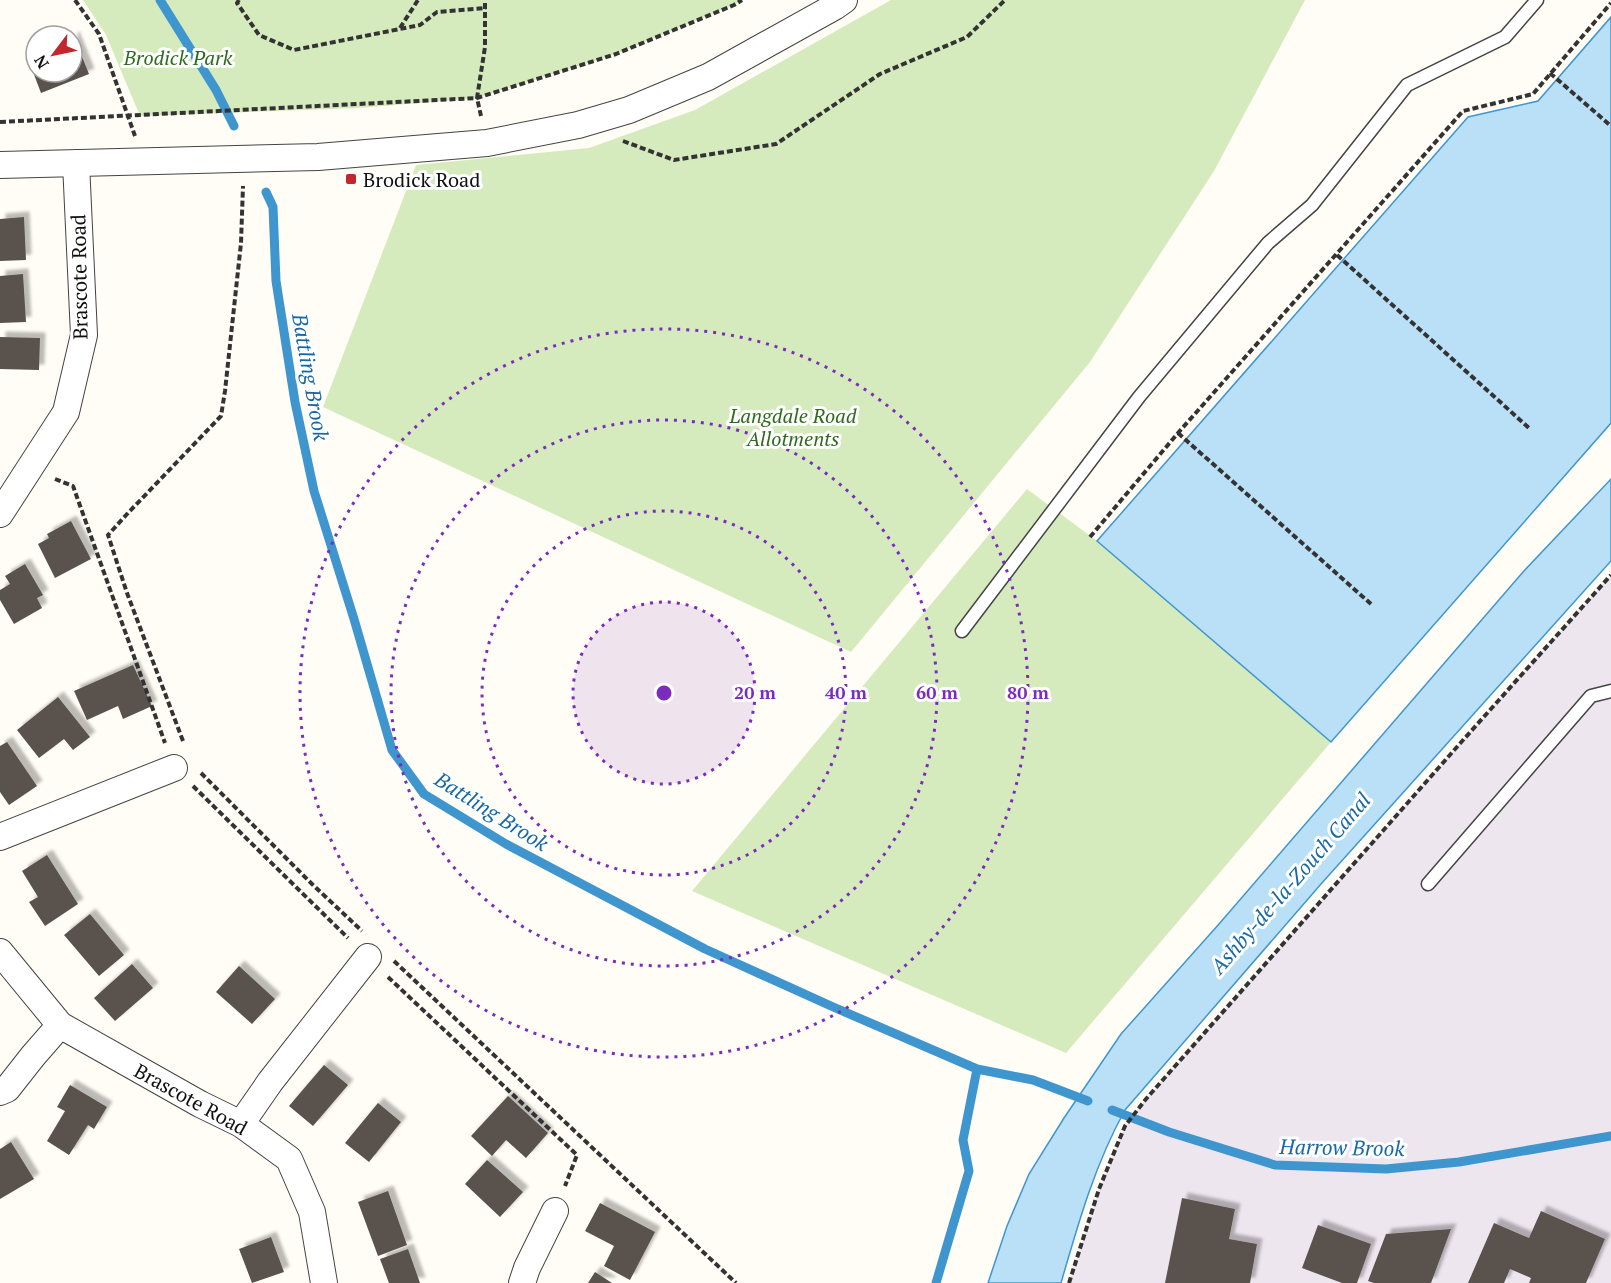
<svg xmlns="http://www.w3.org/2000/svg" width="1611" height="1283" viewBox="0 0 1611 1283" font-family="'PT Serif',serif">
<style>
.industrial{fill:#eee6ef}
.green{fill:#d5ebbd}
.water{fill:#b9e0f7;stroke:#3f96cf;stroke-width:1.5}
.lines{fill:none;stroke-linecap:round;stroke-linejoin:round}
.stream{stroke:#3f96cf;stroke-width:9}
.building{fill:#5a524d;filter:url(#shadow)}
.lane-casing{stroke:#444;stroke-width:15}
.street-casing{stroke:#444;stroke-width:28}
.path{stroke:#333;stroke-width:4;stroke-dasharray:6 3;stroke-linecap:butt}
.lane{stroke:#fff;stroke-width:12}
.street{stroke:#fff;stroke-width:26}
.ring{fill:none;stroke:#7b2cbf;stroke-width:3;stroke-dasharray:3 6}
.poi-dot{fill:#c4262e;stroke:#fff;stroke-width:2}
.labels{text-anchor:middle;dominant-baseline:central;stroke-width:6;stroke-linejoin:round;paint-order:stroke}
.park-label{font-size:20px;font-style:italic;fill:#2f6b1f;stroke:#fff}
.poi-label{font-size:20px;fill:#111;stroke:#fff;text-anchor:start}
.street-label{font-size:20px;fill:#111;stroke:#fff}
.water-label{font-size:21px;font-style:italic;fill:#1768a6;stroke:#fff}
.centre{fill:#7b2cbf;stroke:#fff;stroke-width:3}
.ring-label{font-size:18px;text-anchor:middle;font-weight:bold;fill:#7b2cbf;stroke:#fff;stroke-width:6;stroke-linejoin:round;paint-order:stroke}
</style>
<defs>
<filter id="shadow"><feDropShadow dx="5.5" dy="-5.5" stdDeviation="1.5" flood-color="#0004"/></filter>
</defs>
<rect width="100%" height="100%" fill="#fffdf5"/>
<path class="industrial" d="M 1611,575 L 1611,1283 L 1069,1283 L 1099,1189 L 1125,1126 L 1146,1099 L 1464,739 Z"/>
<path class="green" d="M 83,0 L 742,0 L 734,5 L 616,54 L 477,98 L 360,108 L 140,116 L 106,35 Z
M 891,0 L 1305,0 L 1214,171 L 1090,362 L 851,652 L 323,407 L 416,165 L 589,148 L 695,110 Z
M 1027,489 L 1097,541 L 1331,742 L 1066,1053 L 692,891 Z"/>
<path class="water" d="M 1611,17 L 1611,423 L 1331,742 L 1097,541 L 1468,117 L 1538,101 Z
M 1611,479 L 1611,561 L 1321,884 L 1125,1110 C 1095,1164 1078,1224 1061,1283 L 988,1283 L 1007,1226 L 1029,1174 L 1064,1118 L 1121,1034 L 1219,924 L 1523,572 Z"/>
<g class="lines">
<path class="stream" d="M 160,0 L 216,90 L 234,126
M 266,192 L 273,207 L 276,281 L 295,402 L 314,491 L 354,619 L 392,750 L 424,794 L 506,844 L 705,949 L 831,1006 L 977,1069 L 1033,1080 L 1088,1101
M 1112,1110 L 1169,1132 L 1275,1165 L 1386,1169 L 1459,1162 L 1611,1136
M 936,1283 L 969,1171 L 963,1140 L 977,1069"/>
</g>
<path class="building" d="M 74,37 L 89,74 L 41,93 L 27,56 L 36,52 L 36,72 L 72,72 L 72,38 Z
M 24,217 L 26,260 L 0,261 L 0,219 Z
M 23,274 L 26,322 L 0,323 L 0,276 Z
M 0,337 L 40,338 L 39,370 L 0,369 Z
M 71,521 L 91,559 L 55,578 L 38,544 L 49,538 L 47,534 Z
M 25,564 L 43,595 L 37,598 L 42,608 L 14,624 L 0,600 L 0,590 L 10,584 L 5,576 Z
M 133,665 L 152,706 L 123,719 L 118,706 L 87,720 L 74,691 Z
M 58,697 L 90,737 L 73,750 L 64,739 L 39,758 L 17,730 Z
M 7,742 L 37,786 L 9,805 L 0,792 L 0,746 Z
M 47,855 L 78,904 L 45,926 L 29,902 L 38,897 L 22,871 Z
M 90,914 L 124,955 L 99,976 L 64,935 Z
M 132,964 L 153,988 L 115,1021 L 94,998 Z
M 239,966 L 275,999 L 252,1024 L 216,992 Z
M 324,1065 L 348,1085 L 313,1126 L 289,1106 Z
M 70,1085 L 107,1107 L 94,1129 L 88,1125 L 69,1155 L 47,1141 L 65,1111 L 57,1107 Z
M 508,1096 L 548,1133 L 526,1158 L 506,1140 L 492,1156 L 471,1136 Z
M 378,1103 L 401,1122 L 369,1162 L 345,1143 Z
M 11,1142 L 34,1179 L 0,1199 L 0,1149 Z
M 487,1160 L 523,1192 L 500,1217 L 465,1184 Z
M 388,1191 L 407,1245 L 378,1256 L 358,1202 Z
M 1182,1198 L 1235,1209 L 1229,1239 L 1257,1244 L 1250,1283 L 1165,1283 Z
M 600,1203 L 655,1232 L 630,1280 L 604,1266 L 614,1246 L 585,1231 Z
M 1541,1211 L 1605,1239 L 1586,1283 L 1529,1283 L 1531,1278 L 1510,1269 L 1504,1283 L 1468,1283 L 1494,1223 L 1529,1238 Z
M 1318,1225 L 1371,1244 L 1357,1283 L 1342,1283 L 1302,1268 Z
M 1451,1229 L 1431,1283 L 1374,1283 L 1368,1281 L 1386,1234 Z
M 271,1237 L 284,1272 L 252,1283 L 239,1249 Z
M 408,1249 L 420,1283 L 389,1283 L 380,1259 Z
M 595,1272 L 612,1283 L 588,1283 Z"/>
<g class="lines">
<g class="lane-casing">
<path id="lane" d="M 962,631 L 1139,397 L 1268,243 L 1312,205 L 1407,85 L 1505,37 L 1537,0
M 1428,884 L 1591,696 L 1611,691"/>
</g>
<g class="street-casing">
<path id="street" d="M 0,165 L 318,157 L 487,143 L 578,125 L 629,110 L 708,77 L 834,7 L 844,0
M 0,514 L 66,412 L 84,335 L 76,163
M 0,837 L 174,768
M 0,952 L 60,1025 L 200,1104 L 241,1124 L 289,1159 L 312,1212 L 324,1283
M 0,1092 L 7,1089 L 33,1056 L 60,1025
M 241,1124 L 270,1082 L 368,957
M 522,1283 L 527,1268 L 555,1211"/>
</g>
<path class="path" d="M 75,0 L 99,34 L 135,136
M 239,0 L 237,3 L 259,35 L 294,50 L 420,25 L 437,12 L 486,8
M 400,28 L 418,0
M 1550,73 L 1611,126
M 481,116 L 477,98 L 485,47 L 485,0
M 0,122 L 477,98 L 616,54 L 734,5 L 742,0
M 623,141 L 674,160 L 776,144 L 880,74 L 967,37 L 1005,0
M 1337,255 L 1529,428
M 1178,433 L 1371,604
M 55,479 L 73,486 L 165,743
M 1090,537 L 1178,433 L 1463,111 L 1533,94 L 1611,3
M 183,741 L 127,593 L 108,535 L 128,513 L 221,416 L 225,391 L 241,243 L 243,186
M 201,773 L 313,885 L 362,931
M 193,786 L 348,938
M 394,961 L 736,1283
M 388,977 L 577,1155 L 565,1186
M 1069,1283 L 1099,1189 L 1125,1126 L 1146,1099 L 1464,739 L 1611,575"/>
<use href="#lane" class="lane"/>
<use href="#street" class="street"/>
</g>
<circle cx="664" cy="693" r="91" fill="#7b2cbf" fill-opacity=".12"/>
<g class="ring">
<circle cx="664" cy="693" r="91"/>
<circle cx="664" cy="693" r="182"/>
<circle cx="664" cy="693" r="273"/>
<circle cx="664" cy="693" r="364"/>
</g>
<rect class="poi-dot" x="345" y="173" width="12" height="12" rx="3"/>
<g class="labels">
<g class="park-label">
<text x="178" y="57">Brodick Park</text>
<text x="793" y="415">Langdale Road<tspan x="793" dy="23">Allotments</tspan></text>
</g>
<g class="poi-label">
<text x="363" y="179">Brodick Road</text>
</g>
<g class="street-label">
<text transform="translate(79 277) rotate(-91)">Brascote Road</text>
<text transform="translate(191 1099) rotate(29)">Brascote Road</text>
</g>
<g class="water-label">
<text transform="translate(311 377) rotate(80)">Battling Brook</text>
<text transform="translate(492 811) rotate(32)">Battling Brook</text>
<text transform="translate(1290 883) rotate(-49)">Ashby-de-la-Zouch Canal</text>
<text transform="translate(1342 1147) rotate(1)">Harrow Brook</text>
</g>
</g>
<circle cx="664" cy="693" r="9" class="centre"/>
<g class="ring-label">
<text x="755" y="699">20 m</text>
<text x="846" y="699">40 m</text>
<text x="937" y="699">60 m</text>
<text x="1028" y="699">80 m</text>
</g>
<g transform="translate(54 54) rotate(238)"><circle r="28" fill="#ffffff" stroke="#a0a0a0" stroke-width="1.5"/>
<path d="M0-4.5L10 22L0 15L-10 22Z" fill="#c4262e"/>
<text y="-9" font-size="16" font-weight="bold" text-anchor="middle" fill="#111111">N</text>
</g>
</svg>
